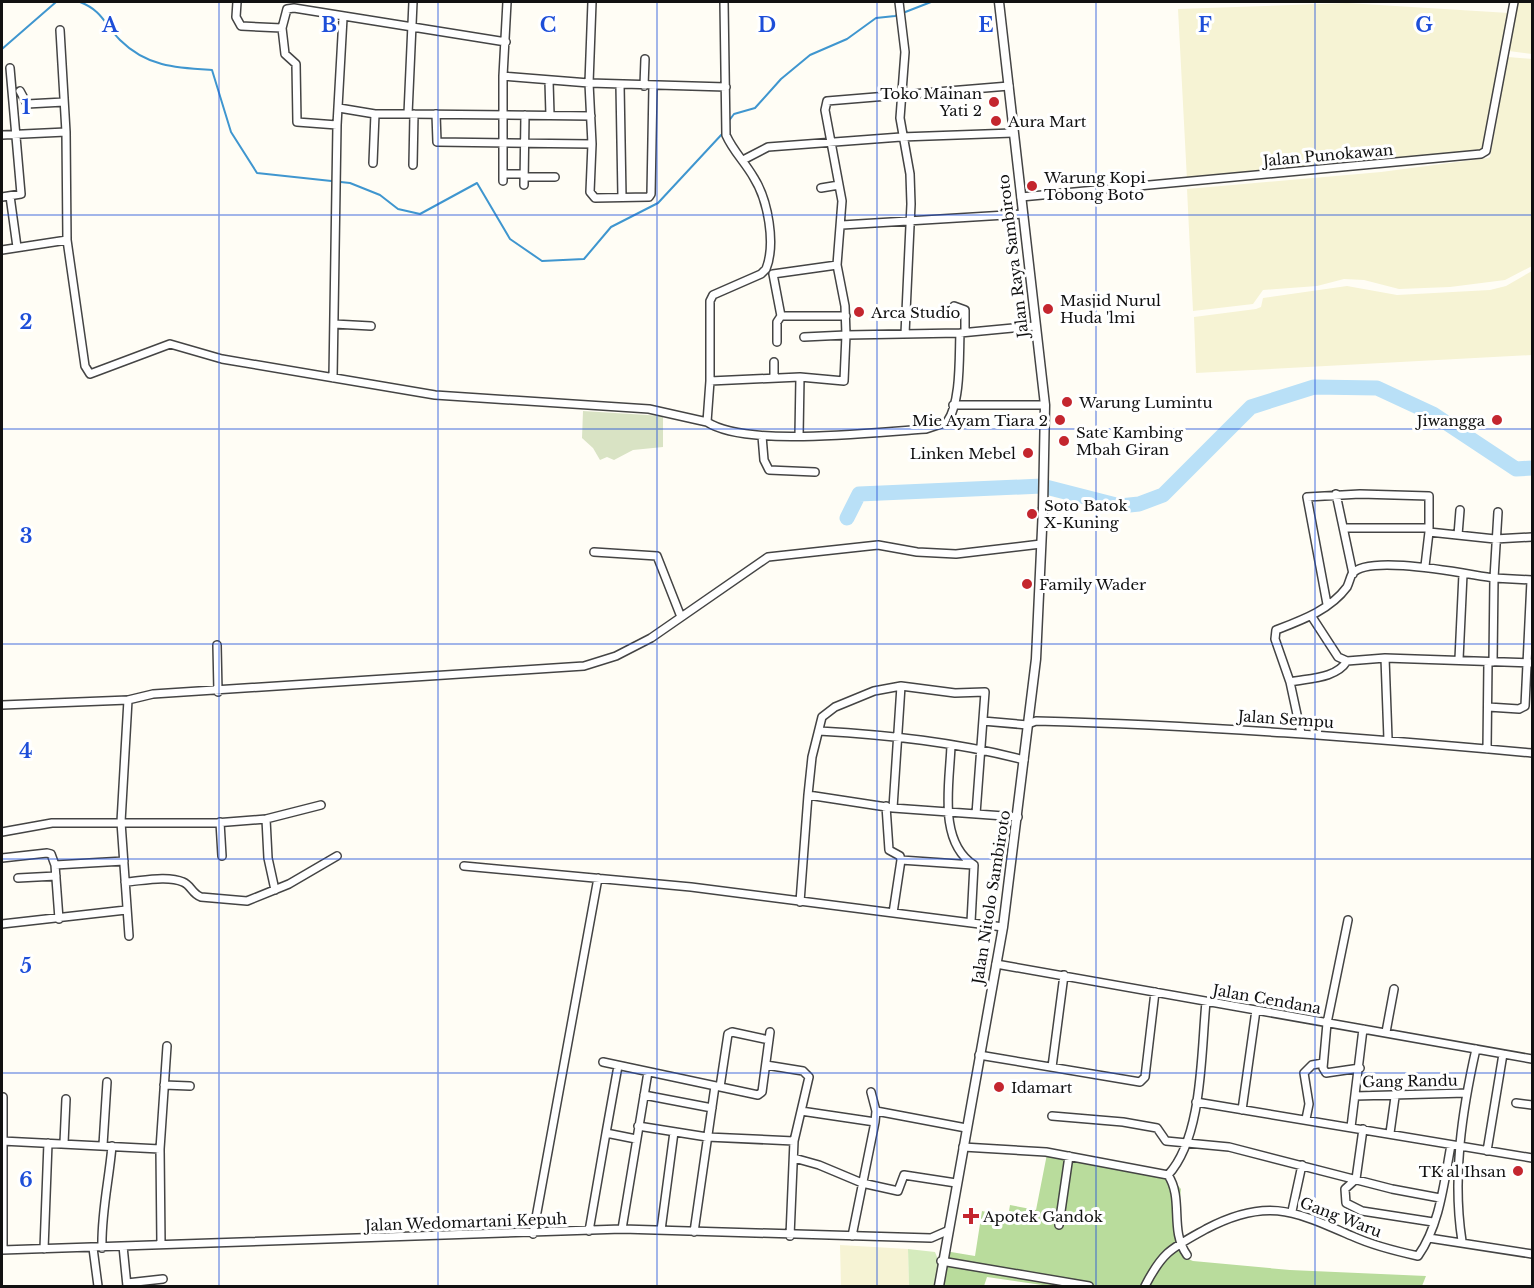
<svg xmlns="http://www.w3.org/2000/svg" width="1534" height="1288" viewBox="0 0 1534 1288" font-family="'Libre Baskerville',serif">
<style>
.farmland{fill:#f6f3d4}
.green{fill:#d5ebbd}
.forest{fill:#b9dc9c}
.cemetery{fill:#d9e3c4}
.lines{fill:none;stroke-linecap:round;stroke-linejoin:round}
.stream{stroke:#3f96cf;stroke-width:2}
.river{stroke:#b9e0f7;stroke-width:15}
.minor-casing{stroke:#444;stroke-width:10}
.tertiary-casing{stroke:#444;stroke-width:11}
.minor{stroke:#fff;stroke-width:7}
.tertiary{stroke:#fff;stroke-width:8}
.grid{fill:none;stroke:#1d4ed8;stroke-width:1.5;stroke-opacity:0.55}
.poi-dot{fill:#c4262e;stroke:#fff;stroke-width:2}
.labels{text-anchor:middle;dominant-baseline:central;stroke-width:6;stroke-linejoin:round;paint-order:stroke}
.poi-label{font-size:15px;fill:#111;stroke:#fff;text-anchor:start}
.street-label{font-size:15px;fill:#111;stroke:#fff}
.grid-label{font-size:20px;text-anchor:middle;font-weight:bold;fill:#1d4ed8;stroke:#fff;stroke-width:6;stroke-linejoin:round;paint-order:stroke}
</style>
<rect width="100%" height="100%" fill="#fffdf5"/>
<path class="farmland" d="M 1518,2 L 1532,2 L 1532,54 L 1509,51 Z
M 1347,3 L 1509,13 L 1484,151 L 1187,180 L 1178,9 Z
M 1508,57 L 1532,59 L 1532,266 L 1505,280 L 1450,287 L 1399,289 L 1364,280 L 1344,279 L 1317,286 L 1263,290 L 1253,304 L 1193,311 L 1187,189 L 1381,172 L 1488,158 L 1490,157 Z
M 1532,271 L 1532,355 L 1196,373 L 1194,317 L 1256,309 L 1261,307 L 1263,298 L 1347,286 L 1397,295 L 1490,290 L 1506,286 Z
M 840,1245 L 908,1249 L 909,1286 L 841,1286 Z"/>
<path class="green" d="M 908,1249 L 935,1252 L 939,1262 L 936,1286 L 909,1286 Z"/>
<path class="forest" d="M 1047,1154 L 1168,1175 L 1181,1189 C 1179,1210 1168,1251 1193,1261 L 1290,1270 L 1426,1276 L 1422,1286 L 1049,1286 L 987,1277 L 984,1286 L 943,1286 L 945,1251 L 975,1256 L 982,1211 L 1008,1217 L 1010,1205 L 1036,1210 Z"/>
<path class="cemetery" d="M 583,411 L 663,416 L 663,447 L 633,450 L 614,460 L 607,457 L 600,460 L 593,448 L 582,438 Z"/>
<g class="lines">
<path class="stream" d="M 80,2 C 103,11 104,24 120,40 C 147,67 177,68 212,70 L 231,132 L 257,173 L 350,183 L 380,195 L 398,209 L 420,214 L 477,183 L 510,239 L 542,261 L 584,259 L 611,227 L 658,203 L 723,133
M 2,49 L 56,2
M 728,122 L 734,114 L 755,108 L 781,79 L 810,55 L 847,39 L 876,18 L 895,16 L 931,2"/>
<path class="river" d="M 847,518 L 859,494 L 1042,486 L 1120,506 L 1139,504 L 1163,495 L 1251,407 L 1314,387 L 1377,388 L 1433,414 L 1516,469 L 1532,468"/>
<g class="minor-casing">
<path id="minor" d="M 237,2 L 236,17 L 241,26 L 282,28 L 287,9 L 294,8 L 506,42
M 413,2 L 408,114 L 591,116
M 592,2 L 589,83 L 726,87
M 724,2 L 726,135 C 733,151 745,162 754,178 C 768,200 776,244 766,269 L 761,274 L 713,295 L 710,301 L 710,381 L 800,377 L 844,381 L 846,335 L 960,333 L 1035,326
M 899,2 L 905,52 L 900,118 L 910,174 L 911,204 L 905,334
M 282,28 L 285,54 L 296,64 L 297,122 L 337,125
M 60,30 L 66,132 L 67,240
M 503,76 L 589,83 L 592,144 L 590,192 L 595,198 L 649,197 L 651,194 L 653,86
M 549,81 L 550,115
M 620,85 L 622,197
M 644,86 L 645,59
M 20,91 L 27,104 L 64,102
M 339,108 L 375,114 L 408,114
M 436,114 L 437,142 L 592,144
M 2,135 L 66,132
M 743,160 L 768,147 L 901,137 L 1013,133
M 373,163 L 375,114
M 413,165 L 414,114
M 503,174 L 524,174
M 524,177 L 555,177
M 503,181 L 503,76 L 507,2
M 524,185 L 525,115
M 821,188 L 839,185
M 10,196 L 17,247
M 2,197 L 21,194 L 10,68
M 1021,197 L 1481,154 L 1486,151 L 1514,2
M 842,225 L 1023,214
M 2,250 L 67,240 L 85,366 L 90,374 L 170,344 L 222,359 L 435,395 L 649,409 L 707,422
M 837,265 L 773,274 L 781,316 L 846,316
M 954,306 L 965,310 L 965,332
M 334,324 L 371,326
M 804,337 L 846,335 L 845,306 L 837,265 L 842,201 L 825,110 L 827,101 L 1009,86
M 777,342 L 777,322 L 781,316
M 774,362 L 774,377
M 333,378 L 337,125 L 343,18
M 710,381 L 707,422 C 747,448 875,432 926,429 L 947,422 C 961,403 959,357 960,333
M 953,405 L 1045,405
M 762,436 L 764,460 L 769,470 L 815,472
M 799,436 L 800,377
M 1336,494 L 1353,574
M 1498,512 L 1494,578 L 1532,580
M 1344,528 L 1429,528
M 1429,532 L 1495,539 L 1532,537
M 1458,535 L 1460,510
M 594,552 L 657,556 L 681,617
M 1327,604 L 1307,497 L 1360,494 L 1429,496 L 1429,532 L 1425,566
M 217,645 L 218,692
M 1385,658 L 1388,739
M 1459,659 L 1463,574
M 1347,661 L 1385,658 L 1532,663
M 1290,682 C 1308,678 1336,679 1347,661 L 1338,657 L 1312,617
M 128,700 L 153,694 L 584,666 L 616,656 L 651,638 L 768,557 L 878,545 L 917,552 L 956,554 L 1041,544
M 2,705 L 128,700 L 121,822 L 129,936
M 1488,707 L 1519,709 L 1525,706 L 1531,581
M 983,721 L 1028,725
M 1028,724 L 1036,721 C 1202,725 1367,738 1532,753
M 819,731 C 889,735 956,742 1024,760
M 1301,733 L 1290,682 L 1275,639 L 1276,630 C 1302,620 1330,610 1347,587 C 1349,583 1350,578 1352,574 C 1368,553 1469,575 1494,578 L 1493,662
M 951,745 C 950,782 937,841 974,865 L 971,922
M 1487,749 L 1488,662
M 808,795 L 812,757 L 822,717 L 835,707 L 874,691 L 901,686 L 955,693 L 985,692 L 976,814
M 886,806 L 889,850 L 900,856 L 901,860 L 893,913
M 893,808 L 901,686
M 266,819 L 268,858 L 275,890
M 220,822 L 222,856
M 2,832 L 52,823 L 215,823 L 266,819 L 321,805
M 2,858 L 47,853 L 51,854 L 55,865 L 59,919
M 901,860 L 973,865
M 55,865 L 124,861
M 464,866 L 691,887 L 1003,927
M 18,878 L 56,876
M 125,882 C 141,881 168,875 183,882 C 191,885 192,894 201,897 L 247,901 L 289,884 L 337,856
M 800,902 L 808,795 L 893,808 L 1018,817
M 1348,920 L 1327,1023 L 1323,1068 L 1326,1073 L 1360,1068
M 2,924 L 126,910
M 996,964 L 1532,1059
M 1386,1032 L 1394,989
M 979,1055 L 1140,1082 L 1145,1077 L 1155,992
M 603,1062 L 758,1095 L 762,1092 L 770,1032
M 766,1065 L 803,1071 L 809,1077 L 794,1141 L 790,1236
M 618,1066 L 606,1133 L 636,1139
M 1052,1067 L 1064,975
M 164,1085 L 190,1086
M 720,1087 L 728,1034 L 732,1032 L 769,1040
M 644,1095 L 712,1108
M 1355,1096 L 1466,1093
M 1196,1102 L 1532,1158
M 1516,1103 L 1532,1105
M 1242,1110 L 1256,1010
M 801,1111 L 875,1122
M 876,1111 L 966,1128
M 1052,1116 L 1123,1122 L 1157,1128 L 1166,1141 L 1229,1147 L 1392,1189 L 1440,1198
M 1306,1119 L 1309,1104 L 1304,1073 L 1312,1065 L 1323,1063
M 638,1126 L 707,1137 L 794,1141
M 1351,1127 L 1363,1029
M 1363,1129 L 1356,1179 L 1345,1189 L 1346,1203 L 1362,1211 L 1433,1222
M 1390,1133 L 1395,1097
M 2,1141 L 160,1149
M 64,1143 L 66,1099
M 103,1145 L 107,1082
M 963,1147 L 1046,1152 L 1168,1175 C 1203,1137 1201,1052 1206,1002
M 1487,1151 L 1503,1054
M 794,1158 L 819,1165 L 862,1183 L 898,1191 L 904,1175 L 956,1183
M 1168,1175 C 1184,1199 1169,1230 1187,1255
M 1292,1211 L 1302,1165
M 1059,1225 L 1069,1156
M 622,1229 L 648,1072
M 661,1230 L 674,1132
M 589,1231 L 606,1133
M 694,1232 L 715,1086
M 533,1234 L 598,878
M 852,1236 L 875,1122 L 876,1111 L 871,1092
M 1429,1238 L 1532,1254
M 1462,1241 C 1452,1177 1462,1111 1476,1049
M 161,1244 L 160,1149 L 167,1046
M 123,1246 L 127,1286
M 93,1248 L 98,1286
M 102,1248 C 101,1213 109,1181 112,1146
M 44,1249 L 48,1143
M 2,1250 L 622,1229 L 931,1238 L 947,1231
M 3,1250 L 3,1097
M 941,1261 L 1089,1286
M 127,1283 L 163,1279
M 1145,1286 C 1163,1251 1172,1248 1206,1229 C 1267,1197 1294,1211 1352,1236 C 1374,1246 1395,1251 1418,1256 C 1440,1225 1444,1182 1451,1145"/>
</g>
<g class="tertiary-casing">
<path id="tertiary" d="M 939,1286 L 1003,927 L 1036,659 L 1043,508 L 1045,405 L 999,2"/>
</g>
<use href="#minor" class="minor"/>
<use href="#tertiary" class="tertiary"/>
</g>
<path class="grid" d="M 219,2 L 219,1286M 438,2 L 438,1286M 657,2 L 657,1286M 877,2 L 877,1286M 1096,2 L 1096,1286M 1315,2 L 1315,1286M 2,215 L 1532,215M 2,429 L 1532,429M 2,644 L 1532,644M 2,859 L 1532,859M 2,1073 L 1532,1073"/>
<g class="poi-dot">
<circle cx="994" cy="102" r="6"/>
<circle cx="996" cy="121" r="6"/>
<circle cx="1032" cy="186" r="6"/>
<circle cx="1048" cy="309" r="6"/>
<circle cx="859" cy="312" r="6"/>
<circle cx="1067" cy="402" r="6"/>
<circle cx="1060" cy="420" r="6"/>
<circle cx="1497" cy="420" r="6"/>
<circle cx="1064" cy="441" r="6"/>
<circle cx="1028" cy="453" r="6"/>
<circle cx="1032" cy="514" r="6"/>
<circle cx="1027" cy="584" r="6"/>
<circle cx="999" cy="1087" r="6"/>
<circle cx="1518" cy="1171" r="6"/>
<path d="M968 1207h6v6h6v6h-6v6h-6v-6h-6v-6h6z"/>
</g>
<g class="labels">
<g class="poi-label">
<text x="982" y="93" text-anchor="end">Toko Mainan<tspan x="982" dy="17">Yati 2</tspan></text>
<text x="1008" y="121">Aura Mart</text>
<text x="1044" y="177">Warung Kopi<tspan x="1044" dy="17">Tobong Boto</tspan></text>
<text x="1060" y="300">Masjid Nurul<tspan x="1060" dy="17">Huda 'lmi</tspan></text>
<text x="871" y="312">Arca Studio</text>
<text x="1079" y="402">Warung Lumintu</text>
<text x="1048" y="420" text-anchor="end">Mie Ayam Tiara 2</text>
<text x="1485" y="420" text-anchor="end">Jiwangga</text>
<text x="1076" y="432">Sate Kambing<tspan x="1076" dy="17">Mbah Giran</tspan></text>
<text x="1016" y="453" text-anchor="end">Linken Mebel</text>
<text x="1044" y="505">Soto Batok<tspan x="1044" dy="17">X-Kuning</tspan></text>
<text x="1039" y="584">Family Wader</text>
<text x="1011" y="1087">Idamart</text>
<text x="1506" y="1171" text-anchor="end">TK al Ihsan</text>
<text x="983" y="1216">Apotek Gandok</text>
</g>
<g class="street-label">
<text transform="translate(1328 155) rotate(-5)">Jalan Punokawan</text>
<text transform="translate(1013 256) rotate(-97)">Jalan Raya Sambiroto</text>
<text transform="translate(1286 719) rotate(4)">Jalan Sempu</text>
<text transform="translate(991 897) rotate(-81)">Jalan Nitolo Sambiroto</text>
<text transform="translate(1267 999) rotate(10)">Jalan Cendana</text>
<text transform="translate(1410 1081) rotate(-1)">Gang Randu</text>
<text transform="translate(1341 1217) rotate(21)">Gang Waru</text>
<text transform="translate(466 1222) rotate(-2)">Jalan Wedomartani Kepuh</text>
</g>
</g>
<g class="grid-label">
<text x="110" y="32">A</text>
<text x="329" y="32">B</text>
<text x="548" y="32">C</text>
<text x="767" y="32">D</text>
<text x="986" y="32">E</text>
<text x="1205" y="32">F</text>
<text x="1424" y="32">G</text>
<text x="26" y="114">1</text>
<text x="26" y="329">2</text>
<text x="26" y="543">3</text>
<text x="26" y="758">4</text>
<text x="26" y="973">5</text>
<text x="26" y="1187">6</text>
</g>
<rect width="1534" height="1288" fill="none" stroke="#111111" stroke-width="6"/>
</svg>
